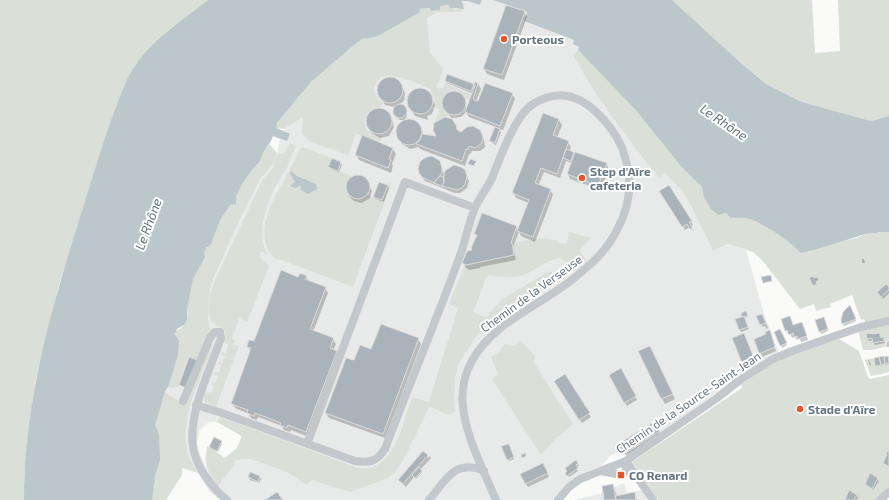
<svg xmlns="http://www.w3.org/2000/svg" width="889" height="500" viewBox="0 0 889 500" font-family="'Exo 2',sans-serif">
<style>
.built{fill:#e8e9e9;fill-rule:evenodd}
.green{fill:#dadfd7}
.water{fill:#bbc7cb}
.shadow{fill:#0003;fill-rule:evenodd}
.building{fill:#aab3b9;stroke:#dcdcda}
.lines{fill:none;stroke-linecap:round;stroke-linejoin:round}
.minor{stroke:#c3c8cc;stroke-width:8}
.poi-dot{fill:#e4572e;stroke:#fff;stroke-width:1.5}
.labels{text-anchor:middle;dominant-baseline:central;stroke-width:4;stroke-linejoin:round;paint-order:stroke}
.poi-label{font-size:12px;font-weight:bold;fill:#657683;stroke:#fff;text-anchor:start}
.street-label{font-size:12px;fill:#657683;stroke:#fff}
.water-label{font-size:13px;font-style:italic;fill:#60757c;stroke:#fff}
</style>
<rect width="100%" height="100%" fill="#fafaf8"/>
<path class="built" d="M 482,0 L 493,0 L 527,12 L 524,21 L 574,40 L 580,47 L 573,55 L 659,178 L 665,172 L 683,192 L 694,212 L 713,251 L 728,244 L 746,250 L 765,317 L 779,352 L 739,376 L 686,415 L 631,452 L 624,455 L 616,453 L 611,455 L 601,466 L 584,473 L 571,481 L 553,500 L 220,500 L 209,491 L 198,473 L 187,469 L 184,404 L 165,392 L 166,387 L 172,388 L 178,387 L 190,353 L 208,320 L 208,305 L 211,286 L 214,277 L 242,215 L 261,178 L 272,166 L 276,159 L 280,139 L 273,136 L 275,128 L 283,131 L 284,129 L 303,117 L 437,12 L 461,12 L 462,1 L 468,1 L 480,5 ZM 210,422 L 217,422 L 242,436 L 237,448 L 225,458 L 207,446 L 205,458 L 206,467 L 201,457 L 197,444 L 199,431 L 206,424 Z
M 624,483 L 627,493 L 641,490 L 648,500 L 574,500 L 603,493 L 602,486 L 613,484 L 614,487 Z"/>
<path class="green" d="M 0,0 L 208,0 L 167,32 L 144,54 L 135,66 L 114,113 L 59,285 L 36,379 L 29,425 L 24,478 L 24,500 L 0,500 Z
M 672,0 L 812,0 L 815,53 L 840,51 L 838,0 L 889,0 L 889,116 L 871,121 L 802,102 L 766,84 L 741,63 Z
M 449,5 L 454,9 L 464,9 L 461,12 L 437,12 L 427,19 L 430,53 L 443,69 L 440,79 L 436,87 L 443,89 L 445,83 L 470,94 L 469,101 C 466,98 463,94 459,92 C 443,85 436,104 448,116 L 435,121 L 440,109 L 433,106 L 435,100 L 430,89 C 419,84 390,69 379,79 C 377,81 375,86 373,89 L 379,100 L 383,103 L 381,107 C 368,107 362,118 366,129 L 371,133 L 382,136 L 380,143 L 356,134 L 348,155 L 310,142 L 302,134 L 303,117 L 284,129 L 275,128 L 277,123 L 311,82 L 353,46 L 362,39 L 376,37 L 419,9 L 430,8 L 431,11 L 440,10 L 440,6 Z
M 578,50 L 585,57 L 837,242 L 854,239 L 866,234 L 878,233 L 880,232 L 889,232 L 889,318 L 866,323 L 864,319 L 861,320 L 852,295 L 830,304 L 831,307 L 816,311 L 814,304 L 800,309 L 762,260 L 753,252 L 728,244 L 713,251 L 694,212 L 683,192 L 665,173 L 659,178 C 628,139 597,99 573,55 Z
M 271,141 L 269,144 L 277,153 L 276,159 L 272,166 L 261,178 L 242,215 L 214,277 L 211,286 L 208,305 L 208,319 L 211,331 L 198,361 L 188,357 L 178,387 L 172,388 L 166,387 L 179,340 L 174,334 C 176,330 178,330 181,328 C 190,321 188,308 184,300 L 226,198 Z
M 290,143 L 296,146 C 293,152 291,159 288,166 C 284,172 280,178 277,184 C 266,203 255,235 268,255 L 261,251 L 259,257 L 269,266 L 247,322 L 239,318 L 232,339 L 235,340 L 233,344 L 239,346 L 216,407 L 205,402 L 204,394 L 207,392 L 211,393 L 214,386 L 211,385 L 212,382 L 215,383 L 218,376 L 214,375 L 215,372 L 219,373 L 221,366 L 218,364 L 218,362 L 222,363 L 225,356 L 222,354 L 222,352 L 226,353 L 228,345 L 224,341 C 230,323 215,331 210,318 C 205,306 212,289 216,278 L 263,179 L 273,168 L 278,154 L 284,154 Z
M 303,147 L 332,158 L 329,167 L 352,176 C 336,188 353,208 367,195 L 382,200 L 389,183 L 391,184 L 353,287 L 282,260 C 275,260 272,256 268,250 C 255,223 280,189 292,166 C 294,161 297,155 300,149 Z
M 569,232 L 591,238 L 579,251 L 587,261 L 575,270 L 567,262 L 559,258 C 548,260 539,267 530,272 C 516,279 503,278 489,275 L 486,278 L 473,313 L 486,317 L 502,299 L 550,271 L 559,279 L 499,317 L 477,335 L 459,363 L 455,377 L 454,401 L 455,412 L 447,415 L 430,406 L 403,461 L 394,473 L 388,478 L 350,492 L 312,480 L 306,485 L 289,473 L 251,459 L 236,460 C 232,470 224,477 218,486 C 207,474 205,462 207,446 L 225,458 L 237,448 L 242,436 L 217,422 L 220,417 L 358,468 C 394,474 403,423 412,397 L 429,402 L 458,308 L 449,304 L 464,268 L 465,268 L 466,266 L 514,255 L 512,243 C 526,241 544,236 557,241 L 558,243 L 567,243 Z
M 889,324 L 889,340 L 886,341 L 885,347 L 871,350 L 863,350 L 858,330 Z
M 839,339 L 859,351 L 868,377 L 870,379 L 889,375 L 889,488 L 876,500 L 658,500 L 632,462 L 742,388 L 741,384 L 777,361 L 791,355 Z
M 520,340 L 535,356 L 533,361 L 573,424 L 556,438 L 541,455 L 492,379 L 498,374 L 491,357 L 499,352 L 505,344 L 515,346 Z
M 210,344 L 213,345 C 201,378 180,415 187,451 C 189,459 194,466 198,473 L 182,468 L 182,475 L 166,500 L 143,500 L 150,438 L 165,392 L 184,404 Z
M 874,358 L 876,366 L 889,363 L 889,372 L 871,376 L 865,360 Z"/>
<path class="water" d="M 208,0 L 482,0 L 480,5 L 468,1 L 462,1 L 464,9 L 450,8 L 449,5 L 440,6 L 440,10 L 431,11 L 429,8 L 419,9 L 420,12 L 376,37 L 362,39 L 353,46 L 311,82 L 277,123 L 276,128 L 290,134 L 287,141 L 273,136 L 271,141 L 265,149 L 259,162 L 251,171 L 242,184 L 236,196 L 236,204 L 230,205 L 220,220 L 211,244 L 209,246 L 206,247 L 204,253 L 205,257 L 193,279 L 187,308 L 187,320 L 184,325 L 177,329 L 176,332 L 174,334 L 179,340 L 178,355 L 169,384 L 165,392 L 155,425 L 159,435 L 160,460 L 155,476 L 152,500 L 24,500 C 24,389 59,284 92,179 C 100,153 108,127 118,102 C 123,90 127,77 135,66 C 153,39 183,20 208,0 Z
M 493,0 L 672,0 L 741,63 L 766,84 L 802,102 L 871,121 L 889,116 L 889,232 L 880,232 C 875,234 870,233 865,234 C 844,241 822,248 801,253 C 790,241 768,227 753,220 C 746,217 738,218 731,218 L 726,213 L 718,215 L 711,209 L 704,197 L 702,187 L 681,166 L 635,109 L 578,50 L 579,47 L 573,44 L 574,40 L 524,21 L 527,12 Z
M 291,171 L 297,176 L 316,184 L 317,189 L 308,194 L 301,190 L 300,185 L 296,188 L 290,186 L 295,182 L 290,174 Z"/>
<path class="shadow" d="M 524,12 L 527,17 L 504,80 L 487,74 L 484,69 Z
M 448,76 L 474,85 L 475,83 L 478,84 L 481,89 L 476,101 L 479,102 L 512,94 L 515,99 L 503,130 L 499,129 L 501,132 L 496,145 L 492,143 L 491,141 L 496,127 L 469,117 L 466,112 L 461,117 L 452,118 L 447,113 L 443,101 L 448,94 L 457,93 L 464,99 L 467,109 L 474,91 L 471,93 L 447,83 L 446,81 Z
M 390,78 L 398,81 L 405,93 L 404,101 L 400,104 L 407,111 L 407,116 L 404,120 L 400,120 L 395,116 L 394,113 L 395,107 L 385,105 L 378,92 L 381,83 L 384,80 Z
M 419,89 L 428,92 L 435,105 L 432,114 L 427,116 L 428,120 L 415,116 L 408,104 L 410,94 L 414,91 Z
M 376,109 L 382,109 L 389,113 L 391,117 L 394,127 L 389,136 L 380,138 L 372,133 L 370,129 L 367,120 L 371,112 Z
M 543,114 L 559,120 L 562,125 L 557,138 L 568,142 L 571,147 L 569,152 L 606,164 L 609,169 L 601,190 L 570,179 L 568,174 L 572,163 L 566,161 L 560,178 L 544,172 L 538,186 L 550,190 L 553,195 L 535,242 L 521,236 L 519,232 L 513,247 L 516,260 L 480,267 L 480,268 L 469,270 L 466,268 L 463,263 L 473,251 L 477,237 L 475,234 L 516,227 L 518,231 L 529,203 L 516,198 L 514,193 Z
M 448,118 L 453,121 L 459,132 L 481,135 L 484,140 L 485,147 L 480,151 L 472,151 L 470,154 L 469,154 L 465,166 L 420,149 L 419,147 L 410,149 L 402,144 L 397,134 L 399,125 L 403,122 L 412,120 L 417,123 L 421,128 L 423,135 L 437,137 L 441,119 Z
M 363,137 L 393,149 L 396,154 L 392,164 L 393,166 L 391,173 L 359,160 L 356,155 Z
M 439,162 L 444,174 L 466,175 L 469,181 L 467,188 L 460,193 L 455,193 L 425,181 L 422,177 ZM 445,174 L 445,182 L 442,178 Z
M 340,163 L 342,165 L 339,172 L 331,169 L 330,167 Z
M 356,176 L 361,176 L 366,179 L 372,191 L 370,198 L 362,203 L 354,201 L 350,197 L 346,188 L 347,183 L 350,179 Z
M 388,186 L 389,188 L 384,202 L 376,199 L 374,197 Z
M 669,186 L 693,225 L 691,226 L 694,232 L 690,227 L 685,230 L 661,191 Z
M 862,259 L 864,259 L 865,263 L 862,263 Z
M 306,277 L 309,281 L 325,288 L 328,293 L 313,332 L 333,339 L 336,344 L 333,351 L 336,352 L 339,357 L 309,437 L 291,430 L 290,432 L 284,430 L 282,426 L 258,417 L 257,420 L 251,418 L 249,414 L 235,408 L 232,403 L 251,352 L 248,347 L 255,343 L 299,278 Z
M 889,289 L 889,293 L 883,299 L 878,293 Z
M 851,308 L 856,321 L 844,326 L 843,324 Z
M 746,313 L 748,317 L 744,318 L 749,329 L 741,332 L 740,330 L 743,317 Z
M 758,316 L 763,317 L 768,328 L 766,329 L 765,326 L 762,327 Z
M 790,317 L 794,326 L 804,327 L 808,340 L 801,342 L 800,339 L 797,340 L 795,337 L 792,338 L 790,333 L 788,334 L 786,330 Z
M 825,320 L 828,331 L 821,334 L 816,321 Z
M 780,331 L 787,345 L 782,348 L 775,333 Z
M 867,334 L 879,334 L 885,343 L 875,345 L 873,340 L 869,341 Z
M 770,336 L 776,351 L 762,357 L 760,353 Z
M 745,338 L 755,362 L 745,366 L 733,339 Z
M 418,339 L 421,344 L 385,438 L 329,418 L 326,413 L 355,362 L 371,350 Z
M 887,341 L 889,341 L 889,347 L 886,347 Z
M 639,352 L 652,352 L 675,399 L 665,404 Z
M 889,357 L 889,364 L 877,366 L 875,358 Z
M 868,360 L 869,360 L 871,365 L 870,366 Z
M 620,370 L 637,400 L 627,406 L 611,375 Z
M 565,376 L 591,417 L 582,423 L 555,382 Z
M 654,423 L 661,435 L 627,457 L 620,445 Z
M 221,442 L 222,444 L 218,452 L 211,449 L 210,447 Z
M 509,447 L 514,459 L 509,461 L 508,459 Z
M 525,453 L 526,456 L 522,458 L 521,455 Z
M 427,456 L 428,458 L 430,456 L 431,458 L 420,470 L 422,472 L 416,479 L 414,477 L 406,487 L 399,480 Z
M 576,462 L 579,466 L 576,467 L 578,471 L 569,477 L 566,473 Z
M 545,468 L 549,477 L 528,487 L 526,484 Z
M 871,474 L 879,481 L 873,490 L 866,484 Z
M 249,477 L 260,477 L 261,479 L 259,483 L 250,480 Z
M 613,485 L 617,496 L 634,493 L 637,500 L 605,500 Z
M 857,495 L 858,498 L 856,500 L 846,500 Z"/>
<path class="building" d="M 506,5 L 525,11 L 502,75 L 483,69 Z
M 447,74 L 474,84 L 472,90 L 470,91 L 445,81 Z
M377 90a13 13 0 1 1 26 0a13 13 0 1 1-26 0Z
M 475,82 L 478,83 L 473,99 L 474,100 L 478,101 L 485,83 L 513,93 L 500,126 L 465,112 L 475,85 L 474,84 Z
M407 101a13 13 0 1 1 26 0a13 13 0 1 1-26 0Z
M442 103a12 12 0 1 1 24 0a12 12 0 1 1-24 0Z
M393 111a7 7 0 1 1 14 0a7 7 0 1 1-14 0Z
M366 121a13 13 0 1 1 26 0a13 13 0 1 1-26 0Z
M 543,113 L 559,119 L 553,135 L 569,141 L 557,174 L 541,168 L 535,183 L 551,189 L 533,237 L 517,231 L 529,200 L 512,193 Z
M 445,117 L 452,119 L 456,125 L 457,130 L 461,132 L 467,127 L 473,126 L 480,130 L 482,134 L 483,139 L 481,144 L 475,148 L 469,146 L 467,150 L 466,149 L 462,161 L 416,144 L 420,140 L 422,134 L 436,136 L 433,130 L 434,123 Z
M396 132a13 13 0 1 1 26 0a13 13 0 1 1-26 0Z
M 495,127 L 500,129 L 495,143 L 489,141 Z
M 362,135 L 393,148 L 389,159 L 391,160 L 388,168 L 355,155 Z
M 566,149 L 574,152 L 571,161 L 563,158 Z
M 575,152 L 607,163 L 598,186 L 567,174 Z
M 432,156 L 440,161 L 442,168 L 442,173 L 434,183 L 422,177 L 419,173 L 418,168 L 420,162 L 423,159 L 427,157 Z
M 332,158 L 341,162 L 338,171 L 328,167 Z
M 470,159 L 476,161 L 474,166 L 468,164 Z
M 454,165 L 461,167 L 465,170 L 467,176 L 465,184 L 462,188 L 457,190 L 442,186 L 444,182 L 444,173 L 446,170 Z
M346 187a12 12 0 1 1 24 0a12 12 0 1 1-24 0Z
M 440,176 L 443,177 L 444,182 L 442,186 L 434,183 L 436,180 Z
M 379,182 L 388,185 L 382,200 L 373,197 Z
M 669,185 L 692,221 L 689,222 L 692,227 L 692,229 L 690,229 L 687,224 L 682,227 L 659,191 Z
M 482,213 L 517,226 L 511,243 L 512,243 L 514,255 L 466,265 L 462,263 L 467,251 L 472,250 L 471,248 L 477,235 L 474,234 Z
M 281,270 L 298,277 L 300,273 L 307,276 L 305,279 L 326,287 L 310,329 L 334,338 L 330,348 L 337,351 L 306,432 L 288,425 L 287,428 L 280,425 L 281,423 L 255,413 L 254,416 L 247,413 L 248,410 L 231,404 L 251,348 L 247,347 L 247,345 L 249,340 L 254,341 Z
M 771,275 L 772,281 L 763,283 L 761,277 Z
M 813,276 L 814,278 L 817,277 L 819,280 L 816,282 L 817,284 L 813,286 L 809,278 Z
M 886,284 L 889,287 L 889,290 L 881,297 L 877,292 Z
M 850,305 L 856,319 L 842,324 L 841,320 L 843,312 Z
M 746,311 L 748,316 L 742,317 L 741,313 Z
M 762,314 L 766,323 L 760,325 L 756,316 Z
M 744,316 L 748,327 L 739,330 L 735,319 Z
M 790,316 L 793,325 L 802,322 L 807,336 L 798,339 L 797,336 L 794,337 L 793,333 L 789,335 L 787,330 L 785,331 L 781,319 Z
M 824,317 L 828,329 L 819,332 L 815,320 Z
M 381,324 L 419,338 L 383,434 L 325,413 L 346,358 L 354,360 L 360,345 L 371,349 Z
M 780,329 L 787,343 L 780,346 L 774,332 Z
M 770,330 L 775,347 L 759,354 L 754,339 L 766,334 L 765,332 Z
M 744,333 L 754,358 L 742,363 L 732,338 Z
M 871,333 L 872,334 L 880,333 L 880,336 L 881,338 L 884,337 L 884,341 L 873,343 L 872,338 L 867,339 L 866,334 Z
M 650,346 L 673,394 L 661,399 L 638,351 Z
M 884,356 L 885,364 L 881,365 L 879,357 Z
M 888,356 L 889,363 L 885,364 L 884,357 Z
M 189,357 L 197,360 L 187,388 L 179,385 Z
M 879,357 L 881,365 L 875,366 L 874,358 Z
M 621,368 L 636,396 L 624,403 L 609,375 Z
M 565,374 L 590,413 L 579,420 L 554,381 Z
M 654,422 L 660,431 L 624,454 L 618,444 Z
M 214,437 L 222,441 L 217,451 L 209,447 Z
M 509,444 L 514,457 L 507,460 L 501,446 Z
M 423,451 L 428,455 L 403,484 L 398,480 Z
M 888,451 L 889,452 L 889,467 L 883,463 L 887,455 L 886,454 Z
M 576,460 L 578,463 L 576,465 L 578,468 L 567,476 L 565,473 L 567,471 L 565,468 Z
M 543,463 L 548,473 L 525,484 L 520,474 Z
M 419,467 L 422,471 L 415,478 L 412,475 Z
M 250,472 L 260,476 L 258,482 L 248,477 Z
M 870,473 L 878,478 L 872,489 L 865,484 Z
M 613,484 L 616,500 L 604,500 L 602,486 Z
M 849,490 L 857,495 L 854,500 L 845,500 Z
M 277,492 L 283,500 L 265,500 Z
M 635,492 L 636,500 L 616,500 L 615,496 Z"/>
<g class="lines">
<path class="minor" d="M 183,401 L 210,338 L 215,332 L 220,332 L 221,338 C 210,369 188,414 193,447 C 196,467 212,488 227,500
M 196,405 L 219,412 L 355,461 C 370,463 376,462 385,449 C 410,382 438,317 462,250 C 466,237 469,223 474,210 C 478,199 487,189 492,178 C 500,158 513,122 528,108 C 537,100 554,93 567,96 C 592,100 619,133 625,157 C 632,181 630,206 618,228 C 606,253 589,266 569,282 C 548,298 524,310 503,326 C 434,380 468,434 496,500
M 307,444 L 405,182 L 475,208
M 626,461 L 653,500
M 601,471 L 621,475 L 626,471 L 627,468 L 623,463
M 429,500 C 446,480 455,458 484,471
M 558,500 L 569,487 L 580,479 L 626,461 L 717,398 L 740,380 L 773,359 L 792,351 L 861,327 L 889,321
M 880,500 L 889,492"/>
</g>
<g class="poi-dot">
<circle cx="504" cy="39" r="4"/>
<circle cx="582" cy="178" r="4"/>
<circle cx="800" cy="409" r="4"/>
<rect x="617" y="471" width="8" height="8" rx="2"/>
</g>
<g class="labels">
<g class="poi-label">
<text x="512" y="39">Porteous</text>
<text x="590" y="171">Step d'Aïre<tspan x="590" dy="14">cafeteria</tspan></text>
<text x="808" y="409">Stade d'Aïre</text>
<text x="629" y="475">CO Renard</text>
</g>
<g class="street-label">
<text transform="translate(531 293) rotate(-36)">Chemin de la Verseuse</text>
<text transform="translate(688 402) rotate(-34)">Chemin de la Source-Saint-Jean</text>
</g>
<g class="water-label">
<text transform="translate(724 122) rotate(34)">Le Rhône</text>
<text transform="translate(148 224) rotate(-70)">Le Rhône</text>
</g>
</g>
</svg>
